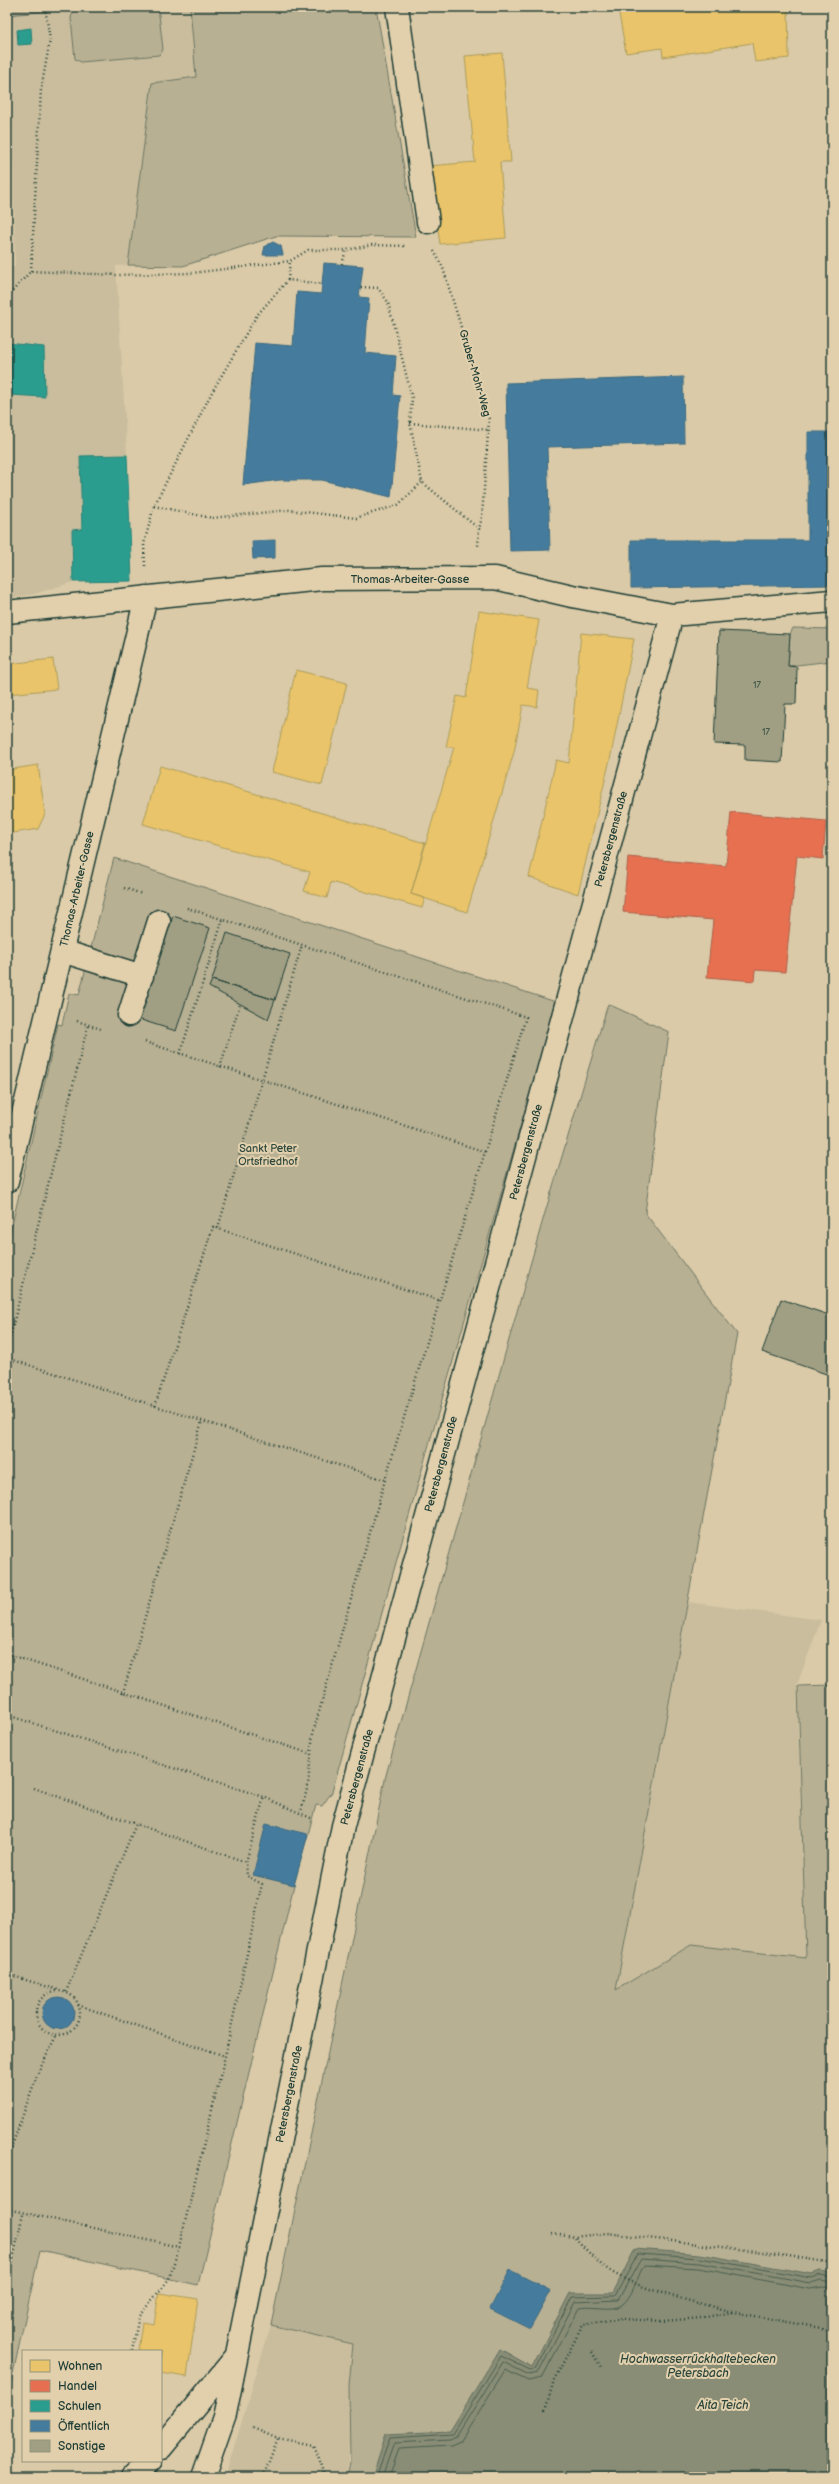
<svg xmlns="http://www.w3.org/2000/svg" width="839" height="2484" viewBox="0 0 839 2484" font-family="'Balsamiq Sans',sans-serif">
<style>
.built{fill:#c9bd9d}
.green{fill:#b8b093;stroke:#6c7664}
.water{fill:#898d76;stroke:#5f6d5c}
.homes{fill:#e9c46a;stroke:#ac9c5a}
.shops{fill:#e76f51;stroke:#ab6048}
.schools{fill:#2a9d8f;stroke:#278074}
.public{fill:#457b9d;stroke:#3a687e}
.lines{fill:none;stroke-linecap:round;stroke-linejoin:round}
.shore{stroke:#495d4e;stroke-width:1}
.building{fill:#a09f84;stroke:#1f3d34}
.minor-casing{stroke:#1f3d34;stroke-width:25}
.path{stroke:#1f3d34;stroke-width:2.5;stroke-dasharray:1 3;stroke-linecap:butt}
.minor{stroke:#e2d0ad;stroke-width:22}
.labels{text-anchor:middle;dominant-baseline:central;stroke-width:4;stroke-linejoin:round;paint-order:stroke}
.number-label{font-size:9px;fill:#3f5648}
.street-label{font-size:11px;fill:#1f3d34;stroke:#e2d0ad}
.park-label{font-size:11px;fill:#2e483e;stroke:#e2d0ad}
.water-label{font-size:12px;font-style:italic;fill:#2a453b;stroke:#e2d0ad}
</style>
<rect width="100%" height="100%" fill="#dacaa8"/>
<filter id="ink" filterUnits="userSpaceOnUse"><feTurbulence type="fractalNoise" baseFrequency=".025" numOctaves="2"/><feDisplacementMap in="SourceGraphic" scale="8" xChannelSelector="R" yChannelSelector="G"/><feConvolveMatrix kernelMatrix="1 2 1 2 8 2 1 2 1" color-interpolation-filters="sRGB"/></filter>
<g filter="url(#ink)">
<path class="built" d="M 105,7 L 190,7 L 196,78 L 152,83 L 128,265 L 116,266 L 127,455 L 80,456 L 82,529 L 72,530 L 73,582 L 34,594 L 7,599 L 7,267 L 15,267 L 12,55 L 7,50 L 7,15 Z
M 688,1602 L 821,1620 L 797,1685 L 806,1958 L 691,1945 L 616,1991 Z
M 271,2325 L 353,2343 L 349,2385 L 350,2424 L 347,2477 L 225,2477 Z"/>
<path class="green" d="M 7,7 L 158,7 L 163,49 L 159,55 L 81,62 L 75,59 L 71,18 L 74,9 L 7,15 Z
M 190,7 L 376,7 L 416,237 L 276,236 L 183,266 L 128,265 L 152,83 L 196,77 Z
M 793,628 L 832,629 L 832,661 L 788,666 L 790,634 Z
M 114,858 L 556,1002 L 426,1455 L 332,1792 L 322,1806 L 316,1805 L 294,1885 L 198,2285 L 40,2250 L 7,2401 L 7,1247 L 58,1024 L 62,1025 L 69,993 L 79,995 Z
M 608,1004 L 669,1032 L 645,1213 L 737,1334 L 616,1990 L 691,1945 L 806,1958 L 798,1686 L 832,1685 L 832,2341 L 561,2477 L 347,2477 L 350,2462 L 349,2385 L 353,2344 L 271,2325 L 386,1775 L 544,1216 Z"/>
<path class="water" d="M 635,2249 L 700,2254 L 812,2274 L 820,2271 L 832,2273 L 832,2477 L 372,2477 L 386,2434 L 450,2431 L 500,2349 L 532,2367 L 570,2293 L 613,2293 Z"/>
<path class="homes" d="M 625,7 L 788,7 L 789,58 L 755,62 L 752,43 L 663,57 L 662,48 L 626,53 L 618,8 Z
M 502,53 L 511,162 L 500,162 L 506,238 L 440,244 L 429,166 L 475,162 L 465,56 Z
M 479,611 L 539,620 L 527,688 L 539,690 L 537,707 L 523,705 L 514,752 L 467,912 L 411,894 L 454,747 L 446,747 L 457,696 L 466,698 Z
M 581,633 L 634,639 L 611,755 L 578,894 L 529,877 L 556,760 L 569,763 Z
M 53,659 L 57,689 L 8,694 L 7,664 Z
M 296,670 L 347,683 L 322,785 L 272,772 Z
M 38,765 L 45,814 L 38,829 L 7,834 L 7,770 Z
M 160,766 L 425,843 L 411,894 L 425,898 L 422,908 L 331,882 L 327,898 L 304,891 L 310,872 L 143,824 Z
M 159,2293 L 198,2299 L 187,2377 L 161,2373 L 161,2351 L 138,2351 L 142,2322 L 154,2324 Z"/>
<path class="shops" d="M 731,812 L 826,821 L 823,859 L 797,856 L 785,972 L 755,970 L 754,981 L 707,977 L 713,920 L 623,912 L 628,857 L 726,866 Z"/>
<path class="schools" d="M 31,28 L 32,44 L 18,45 L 17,30 Z
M 8,343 L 44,347 L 45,397 L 9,395 Z
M 127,455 L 132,581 L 73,582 L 72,530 L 82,529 L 80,456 Z"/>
<path class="public" d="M 273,242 L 281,246 L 283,255 L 263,255 L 265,246 Z
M 324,263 L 363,266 L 359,297 L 369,298 L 365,353 L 396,356 L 393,395 L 400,396 L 391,497 L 322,480 L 280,480 L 243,485 L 255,343 L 293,346 L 297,292 L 321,294 Z
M 683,377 L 684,443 L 547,447 L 550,550 L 510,551 L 506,383 Z
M 808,432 L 832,432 L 832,585 L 631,588 L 631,540 L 808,540 Z
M 275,540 L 275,558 L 253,559 L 252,541 Z
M 266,1824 L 308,1834 L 294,1885 L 253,1875 Z
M42 2013a16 16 0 1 1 32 0a16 16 0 1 1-32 0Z
M 510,2270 L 551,2291 L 530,2329 L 490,2309 Z"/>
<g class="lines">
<path class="shore" d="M 376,2477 L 390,2438 L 453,2434 L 501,2356 L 530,2370 L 535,2369 L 572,2297 L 615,2296 L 638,2254 L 700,2258 L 812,2278 L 820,2275 L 832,2277
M 382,2477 L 394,2443 L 450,2440 L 456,2437 L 503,2362 L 529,2375 L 538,2373 L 575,2302 L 618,2300 L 641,2259 L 699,2263 L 811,2283 L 821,2280 L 832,2282
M 388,2477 L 398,2449 L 451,2446 L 460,2442 L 505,2370 L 528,2381 L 542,2378 L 579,2308 C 590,2306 602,2309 613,2308 C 631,2307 636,2278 644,2265 L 698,2268 L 810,2289 L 822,2287 L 832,2288"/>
</g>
<path class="building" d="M 719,631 L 790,634 L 788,666 L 797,667 L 796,704 L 785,704 L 782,762 L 745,760 L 745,745 L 714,744 Z
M 173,916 L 210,928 L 176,1031 L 138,1019 Z
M 227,933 L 290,954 L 275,1000 L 212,980 Z
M 212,980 L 275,1000 L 268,1019 L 209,987 Z
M 781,1299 L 832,1316 L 832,1376 L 762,1352 Z"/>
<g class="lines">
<g class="minor-casing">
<path id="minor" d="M 397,7 L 428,222
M 7,612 L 322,579 L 495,578 L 572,596 L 672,615
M 62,951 L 142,976
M 129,1015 L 159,921
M 7,1181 L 146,597
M 161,2448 L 235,2358
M 133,2477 L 150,2461
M 203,2477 L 225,2414 L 343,1826 L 672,615 L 832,601"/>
</g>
<path class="path" d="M 434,251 L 443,268 L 489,419 L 482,517 L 479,529
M 342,264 L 346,250
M 31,271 L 41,90 L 50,40 L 45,7
M 288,280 L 290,261
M 361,287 L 378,288 L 388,302 L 412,398 L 410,423 L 422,482 L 479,529 L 478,547
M 7,297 L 31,271 L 116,275 L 192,273 L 290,261 L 308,250 L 346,250 L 372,245 L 407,246
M 410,423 L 490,430
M 154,506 L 212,518 L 289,510 L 356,518 L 398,505 L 422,482
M 145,566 L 144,544 L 154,506 L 212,392 L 257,315 L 288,280 L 322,284
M 124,888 L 142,894
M 187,908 L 526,1017 L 385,1480 L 313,1733 L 308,1785 L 301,1812
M 77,1021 L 101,1029
M 145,1042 L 486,1152
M 180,1054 L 223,919
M 220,1067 L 240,1004
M 218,1228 L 302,945
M 7,1349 L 88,1025
M 7,1358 L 385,1480
M 155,1406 L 213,1227 L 441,1301
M 7,1654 L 311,1754
M 123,1693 L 202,1421
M 7,1715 L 264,1797 L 313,1819
M 34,1788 L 136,1824
M 7,1974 L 58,1990
M36 2013a22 22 0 1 1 44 0a22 22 0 1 1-44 0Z
M 66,1992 L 136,1824 L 246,1862
M 78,2005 L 225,2056
M 7,2160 L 37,2075 L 56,2036
M 7,2209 L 179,2247 L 225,2056 L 262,1884 L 247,1876 L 246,1862 L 264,1797
M 552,2234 L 574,2237 L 607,2233 L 763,2252 L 832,2263
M 575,2238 C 584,2247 593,2258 603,2266 C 634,2290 694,2301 732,2312
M 7,2286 L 23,2214
M 132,2351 L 139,2316 L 169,2279 L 179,2247
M 592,2352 L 602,2369
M 545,2411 L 554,2380 L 583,2325 L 622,2319 L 663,2321 L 701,2318 L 733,2312 L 832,2330
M 253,2427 L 278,2438 L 313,2445 L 325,2477
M 263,2477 L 278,2438"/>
<use href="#minor" class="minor"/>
</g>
</g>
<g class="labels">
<g class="number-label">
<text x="757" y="685">17</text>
<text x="766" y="732">17</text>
</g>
<g class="street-label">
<text transform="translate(475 373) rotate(74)">Gruber-Mohr-Weg</text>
<text x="410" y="579">Thomas-Arbeiter-Gasse</text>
<text transform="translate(611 839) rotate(-75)">Petersbergenstraße</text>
<text transform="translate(77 889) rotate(-77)">Thomas-Arbeiter-Gasse</text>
<text transform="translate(526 1152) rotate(-75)">Petersbergenstraße</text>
<text transform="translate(441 1464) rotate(-75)">Petersbergenstraße</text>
<text transform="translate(357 1777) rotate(-75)">Petersbergenstraße</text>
<text transform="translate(289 2094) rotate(-79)">Petersbergenstraße</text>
</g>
<g class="park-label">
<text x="268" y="1148">Sankt Peter<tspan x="268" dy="13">Ortsfriedhof</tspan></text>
</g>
<g class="water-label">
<text x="698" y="2359">Hochwasserrückhaltebecken<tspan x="698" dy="14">Petersbach</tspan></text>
<text x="723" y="2405">Aita Teich</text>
</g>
</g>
<rect width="839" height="2484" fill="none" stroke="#e2d0ad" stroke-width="24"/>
<rect x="12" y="12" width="815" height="2460" fill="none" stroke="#1f3d34" stroke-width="1.5" filter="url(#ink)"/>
<rect x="22" y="2350" width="140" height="112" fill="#e2d0ad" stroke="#94957d"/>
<rect x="30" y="2360" width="20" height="12" fill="#e9c46a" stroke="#94957d"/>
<text x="58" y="2370" font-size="12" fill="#1f3d34">Wohnen</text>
<rect x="30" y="2380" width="20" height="12" fill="#e76f51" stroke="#94957d"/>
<text x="58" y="2390" font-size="12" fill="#1f3d34">Handel</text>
<rect x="30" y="2400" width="20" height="12" fill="#2a9d8f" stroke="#94957d"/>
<text x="58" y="2410" font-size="12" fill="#1f3d34">Schulen</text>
<rect x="30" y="2420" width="20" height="12" fill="#457b9d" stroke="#94957d"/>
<text x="58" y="2430" font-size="12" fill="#1f3d34">Öffentlich</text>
<rect x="30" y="2440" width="20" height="12" fill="#a09f84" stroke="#94957d"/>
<text x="58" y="2450" font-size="12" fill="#1f3d34">Sonstige</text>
</svg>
